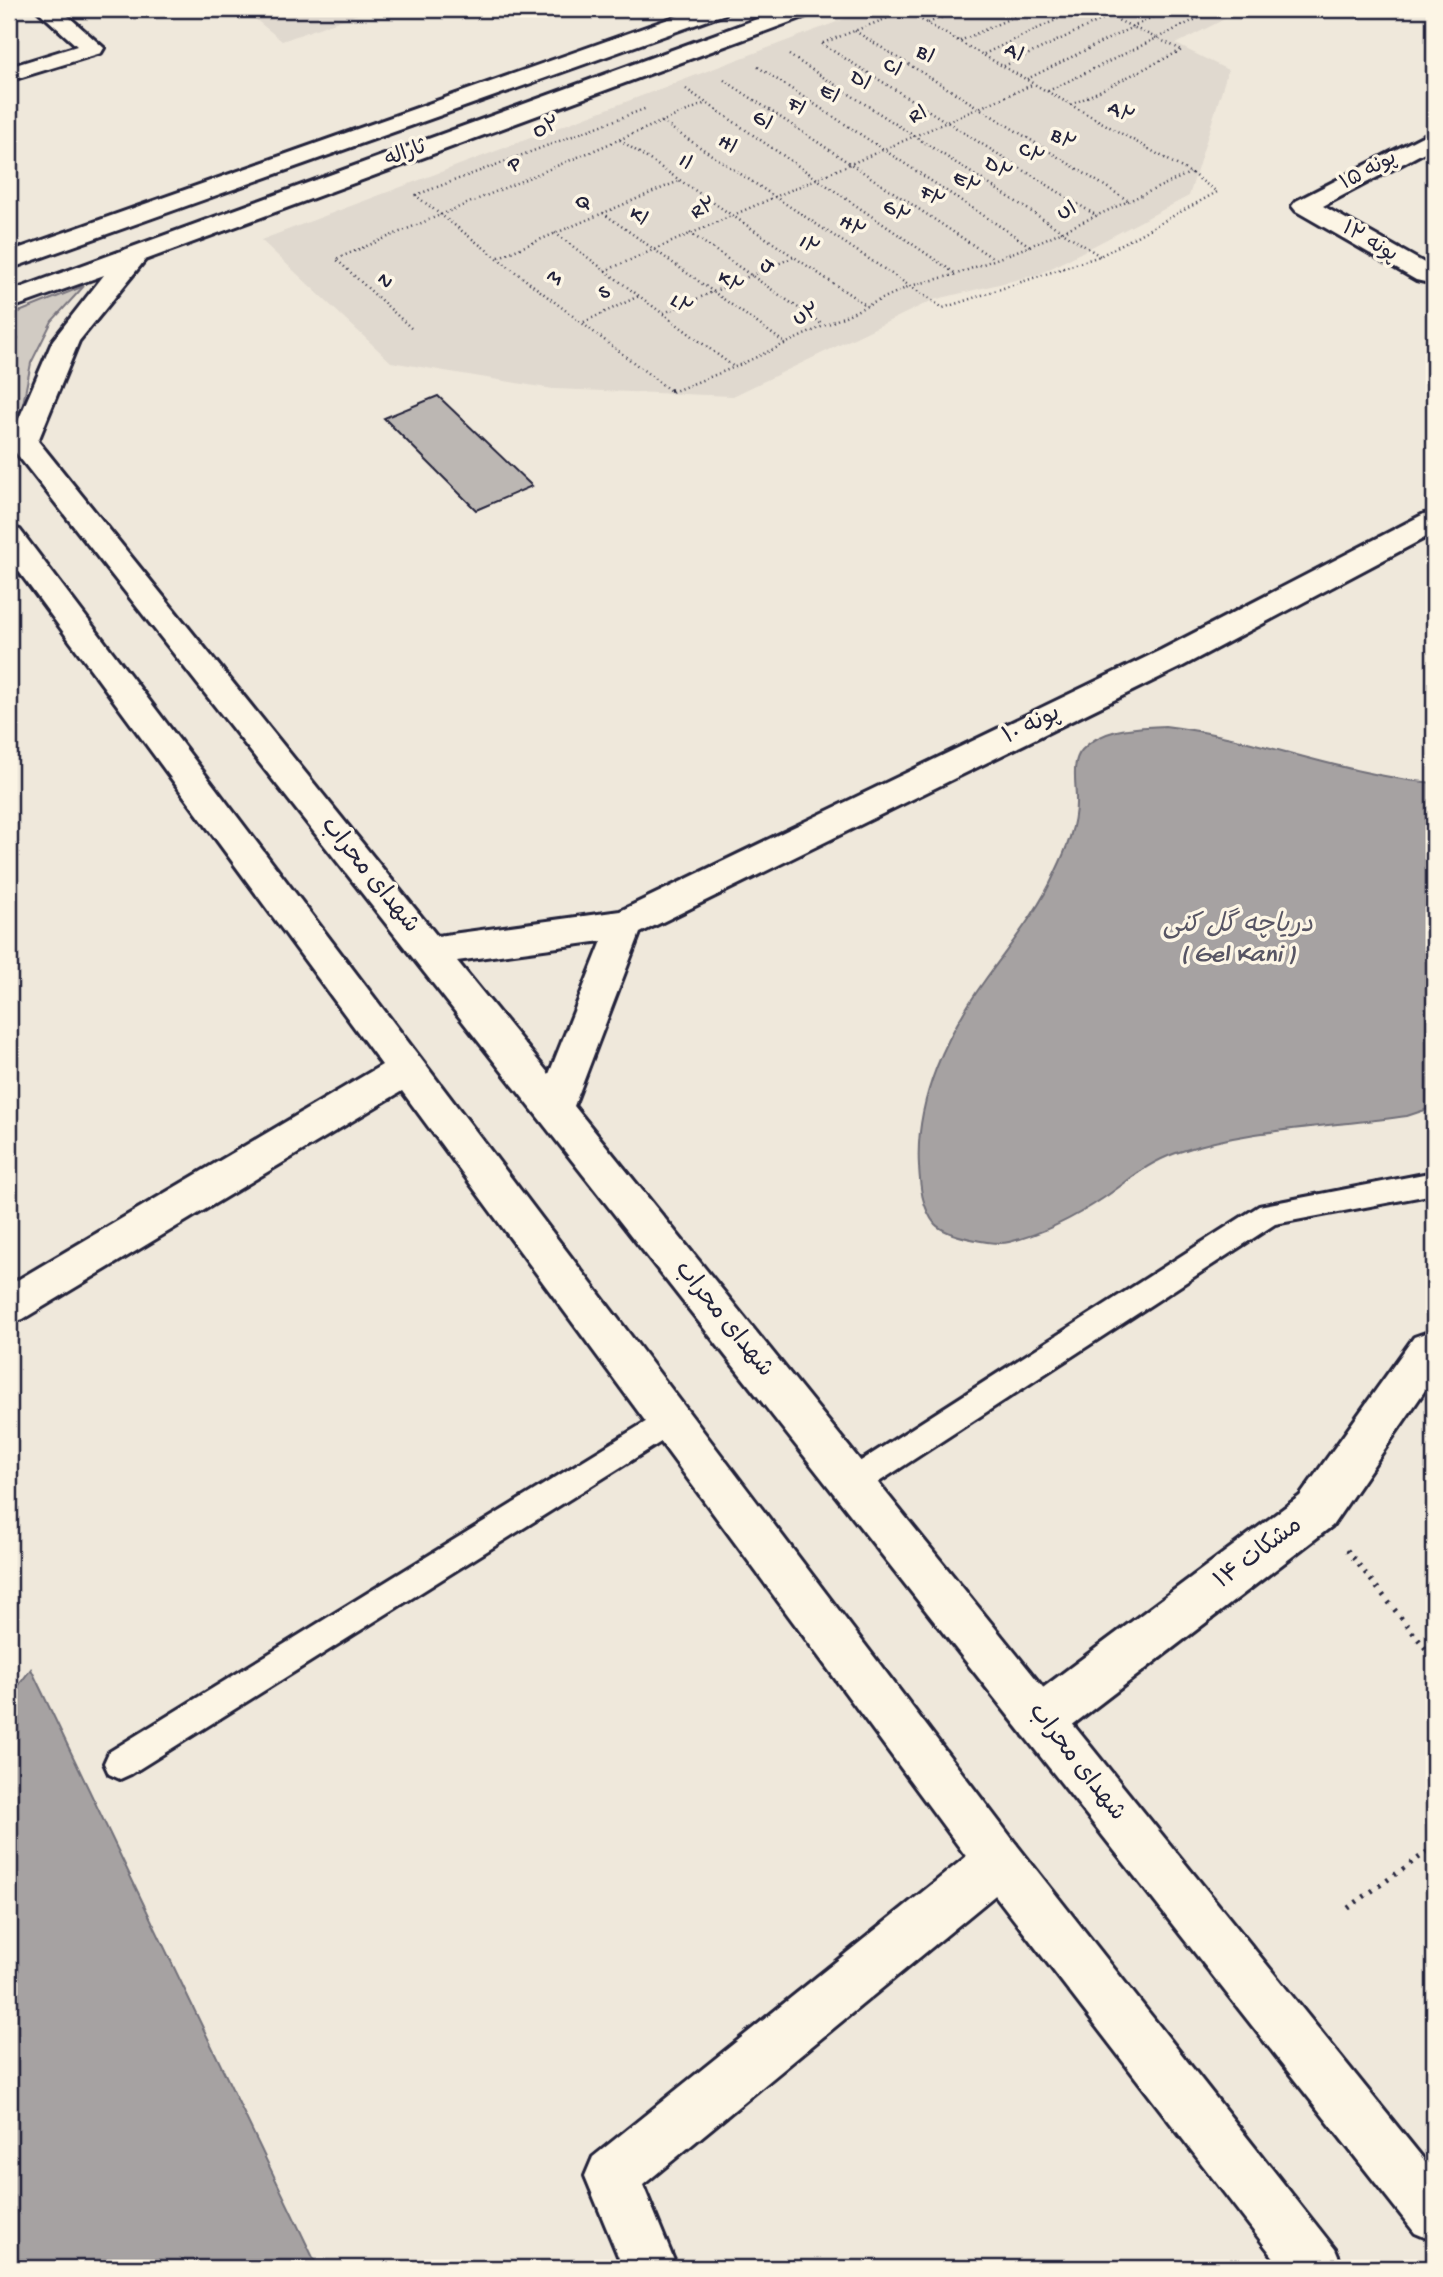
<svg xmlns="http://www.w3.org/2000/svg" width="1443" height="2277" viewBox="0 0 1443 2277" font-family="'Gochi Hand','Playpen Sans Arabic',sans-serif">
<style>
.built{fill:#e0d9cf}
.green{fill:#d1cbc3;stroke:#7a767f;stroke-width:2}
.water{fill:#a6a2a2;stroke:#716f79;stroke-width:2}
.building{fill:#bcb7b3;stroke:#22223b;stroke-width:2}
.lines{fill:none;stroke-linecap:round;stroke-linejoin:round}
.lane-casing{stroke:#22223b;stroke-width:6}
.street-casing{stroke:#22223b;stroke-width:6}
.secondary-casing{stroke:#22223b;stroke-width:6}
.path-far2{stroke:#22223b;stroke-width:2.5;stroke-dasharray:1 3.5;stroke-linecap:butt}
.path-far1{stroke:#22223b;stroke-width:3.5;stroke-dasharray:2 4.5;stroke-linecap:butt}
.path{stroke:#22223b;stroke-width:5;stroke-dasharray:2.5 7;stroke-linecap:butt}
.lane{fill:#fcf5e5;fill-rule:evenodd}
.street{fill:#fcf5e5;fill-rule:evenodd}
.secondary{fill:#fcf5e5;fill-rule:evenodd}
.labels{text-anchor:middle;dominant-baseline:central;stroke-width:7;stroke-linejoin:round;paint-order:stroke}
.far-street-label{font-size:21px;fill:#22223b;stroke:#fcf5e5}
.street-label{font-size:24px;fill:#22223b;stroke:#fcf5e5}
.water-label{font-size:26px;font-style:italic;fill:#575564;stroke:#fcf5e5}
</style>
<rect width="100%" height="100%" fill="#efe8db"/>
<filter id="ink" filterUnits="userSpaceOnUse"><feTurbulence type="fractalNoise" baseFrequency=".0143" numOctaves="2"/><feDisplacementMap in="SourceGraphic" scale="14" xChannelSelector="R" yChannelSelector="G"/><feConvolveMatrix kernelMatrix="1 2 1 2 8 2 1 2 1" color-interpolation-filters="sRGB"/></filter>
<g filter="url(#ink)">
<path class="built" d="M 243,9 L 372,9 L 282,41 Z
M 871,9 L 1244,9 L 1176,44 L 1228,70 L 1189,196 L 1040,274 L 933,300 L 733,396 L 553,389 L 391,362 L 261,240 Z"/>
<path class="green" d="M 84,286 L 52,321 L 31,363 L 21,414 L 9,401 L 9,316 Z"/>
<path class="water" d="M 1165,726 C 1256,737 1342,775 1434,783 L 1434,1107 L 1407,1116 C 1331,1127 1249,1128 1176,1153 C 1145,1164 1130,1180 1105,1197 C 1077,1216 1042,1234 1009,1242 C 995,1246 946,1236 935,1224 C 922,1208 920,1186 919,1166 C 915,1100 947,1033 985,980 C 1009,946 1038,912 1055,873 C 1066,850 1077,825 1076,799 C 1076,783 1071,762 1082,750 C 1103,727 1136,728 1165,726 Z
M 31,1669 L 318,2268 L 9,2268 L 9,1698 Z"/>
<path class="building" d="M 438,396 L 532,486 L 476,510 L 384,418 Z"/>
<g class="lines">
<g class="lane-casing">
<path id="lane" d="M 1434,1172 L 1434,1194 L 1275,1224 L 862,1493 L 852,1497 L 842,1493 L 837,1483 L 842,1473 L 1259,1206 Z
M 670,1407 L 680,1410 L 685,1420 L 680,1430 L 131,1774 L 120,1779 L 109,1774 L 104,1763 L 109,1752 Z"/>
</g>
<g class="street-casing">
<path id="street" d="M 36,9 L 60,9 L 104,48 L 101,53 L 9,81 L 9,67 L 77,46 Z
M 1434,130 L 1434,147 L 1323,206 L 1426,264 L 1434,262 L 1434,279 L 1425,282 L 1416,280 L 1296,211 L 1292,206 L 1296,201 Z
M 1434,1330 L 1434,1377 L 1332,1526 L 1058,1736 L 1041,1742 L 1024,1736 L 1018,1719 L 1024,1702 L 1300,1496 L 1414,1337 Z
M 999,1837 L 1016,1844 L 1023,1861 L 1016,1878 L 643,2185 L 677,2268 L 623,2268 L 585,2176 L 593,2157 L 982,1844 Z"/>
</g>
<g class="secondary-casing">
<path id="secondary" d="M 697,9 L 728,9 L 725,14 L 9,269 L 9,252 Z
M 784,9 L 815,9 L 812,14 L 145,260 L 79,341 L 38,441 L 437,936 L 620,911 L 1161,650 L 1424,514 L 1434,512 L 1434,533 L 1183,666 L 640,933 L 574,1106 L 1434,2172 L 1434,2241 L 1415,2233 L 9,444 L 9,418 L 18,421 L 53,340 L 104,275 L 9,309 L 9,292 ZM 602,941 L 549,1074 L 457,961 Z
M 9,527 L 20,530 L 1016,1844 L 1335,2249 L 1343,2268 L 1282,2268 L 982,1878 L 402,1091 L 23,1319 L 9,1324 L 9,1285 L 382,1065 L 9,558 Z"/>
</g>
<path class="path-far2" d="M 1094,9 L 1182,50
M 928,23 L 963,9
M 855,31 L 1129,201
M 960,41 L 1031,9
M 823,43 L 906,11
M 822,44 L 1097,216
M 984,54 L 1079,9
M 789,55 L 1100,256
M 1004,66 L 1124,9
M 758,67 L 1030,246
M 1027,79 L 1169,9
M 724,80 L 994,259
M 686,89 L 956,274
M 1048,91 L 1217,9
M 1071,105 L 1182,50
M 662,122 L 943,308 L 1100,256 L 1217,192 L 1191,173 L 902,9
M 620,140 L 867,306
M 415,195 L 672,392 L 735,367 L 910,286 L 957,274 L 1030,246 L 1190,173
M 416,195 L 647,108
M 603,213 L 785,343
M 555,233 L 734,367
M 690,233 L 823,325
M 499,257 L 679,181
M 605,271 L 1034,84
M 664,313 L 794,257
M 584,322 L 639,296
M 411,328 L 336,259 L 706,103
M 9,339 L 22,339"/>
<path class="path-far1" d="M 670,390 L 676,390"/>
<path class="path" d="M 1347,1550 L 1434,1659
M 1348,1908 L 1434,1847"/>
<use href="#lane" class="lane"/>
<use href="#street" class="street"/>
<use href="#secondary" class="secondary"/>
</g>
</g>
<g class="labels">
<g class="far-street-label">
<text transform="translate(1014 54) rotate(30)">A۱</text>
<text transform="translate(925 56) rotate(32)">B۱</text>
<text transform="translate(892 69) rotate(32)">C۱</text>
<text transform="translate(860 82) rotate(33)">D۱</text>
<text transform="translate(829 95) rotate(33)">E۱</text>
<text transform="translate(796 108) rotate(34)">F۱</text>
<text transform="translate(1120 114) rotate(30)">A۲</text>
<text transform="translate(919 116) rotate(-23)">R۱</text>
<text transform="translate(762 122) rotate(34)">G۱</text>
<text transform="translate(547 129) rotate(-21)">O۲</text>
<text transform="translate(1062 141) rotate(32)">B۲</text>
<text transform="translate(727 146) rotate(34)">H۱</text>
<text transform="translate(406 155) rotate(-20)">ثاراله</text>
<text transform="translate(1030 155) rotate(32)">C۲</text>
<text transform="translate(685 164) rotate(34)">I۱</text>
<text transform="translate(515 166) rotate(-23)">P</text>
<text transform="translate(997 170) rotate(33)">D۲</text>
<text transform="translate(1369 172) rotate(-28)">پونه ۱۵</text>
<text transform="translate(965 184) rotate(33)">E۲</text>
<text transform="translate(931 198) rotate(34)">F۲</text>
<text transform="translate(583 204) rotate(-23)">Q</text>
<text transform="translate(704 210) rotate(-24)">R۲</text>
<text transform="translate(1068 212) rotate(-24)">U۱</text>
<text transform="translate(895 213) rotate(34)">G۲</text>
<text transform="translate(638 218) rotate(36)">K۱</text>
<text transform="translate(851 228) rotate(34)">H۲</text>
<text transform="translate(1369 243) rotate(30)">پونه ۱۲</text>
<text transform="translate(808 247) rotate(34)">I۲</text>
<text transform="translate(766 267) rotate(35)">J</text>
<text transform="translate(554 279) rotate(37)">M</text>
<text transform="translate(384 282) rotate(42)">N</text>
<text transform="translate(729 284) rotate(36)">K۲</text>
<text transform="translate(605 294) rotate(-25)">S</text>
<text transform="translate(680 306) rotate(37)">L۲</text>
<text transform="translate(807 316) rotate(-25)">U۲</text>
</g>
<g class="street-label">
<text transform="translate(1032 726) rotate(-26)">پونه ۱۰</text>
<text transform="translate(369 876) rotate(51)">شهدای محراب</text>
<text transform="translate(723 1320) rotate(51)">شهدای محراب</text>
<text transform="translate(1259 1554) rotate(-37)">مشکات ۱۴</text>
<text transform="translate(1076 1763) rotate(52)">شهدای محراب</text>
</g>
<g class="water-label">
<text x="1238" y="926">دریاچه گل کنی<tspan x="1238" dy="30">( Gel Kani )</tspan></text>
</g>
</g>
<rect width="1443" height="2277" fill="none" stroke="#fcf5e5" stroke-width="35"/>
<rect x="18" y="18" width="1408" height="2242" fill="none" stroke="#22223b" stroke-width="2.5" filter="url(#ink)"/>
</svg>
